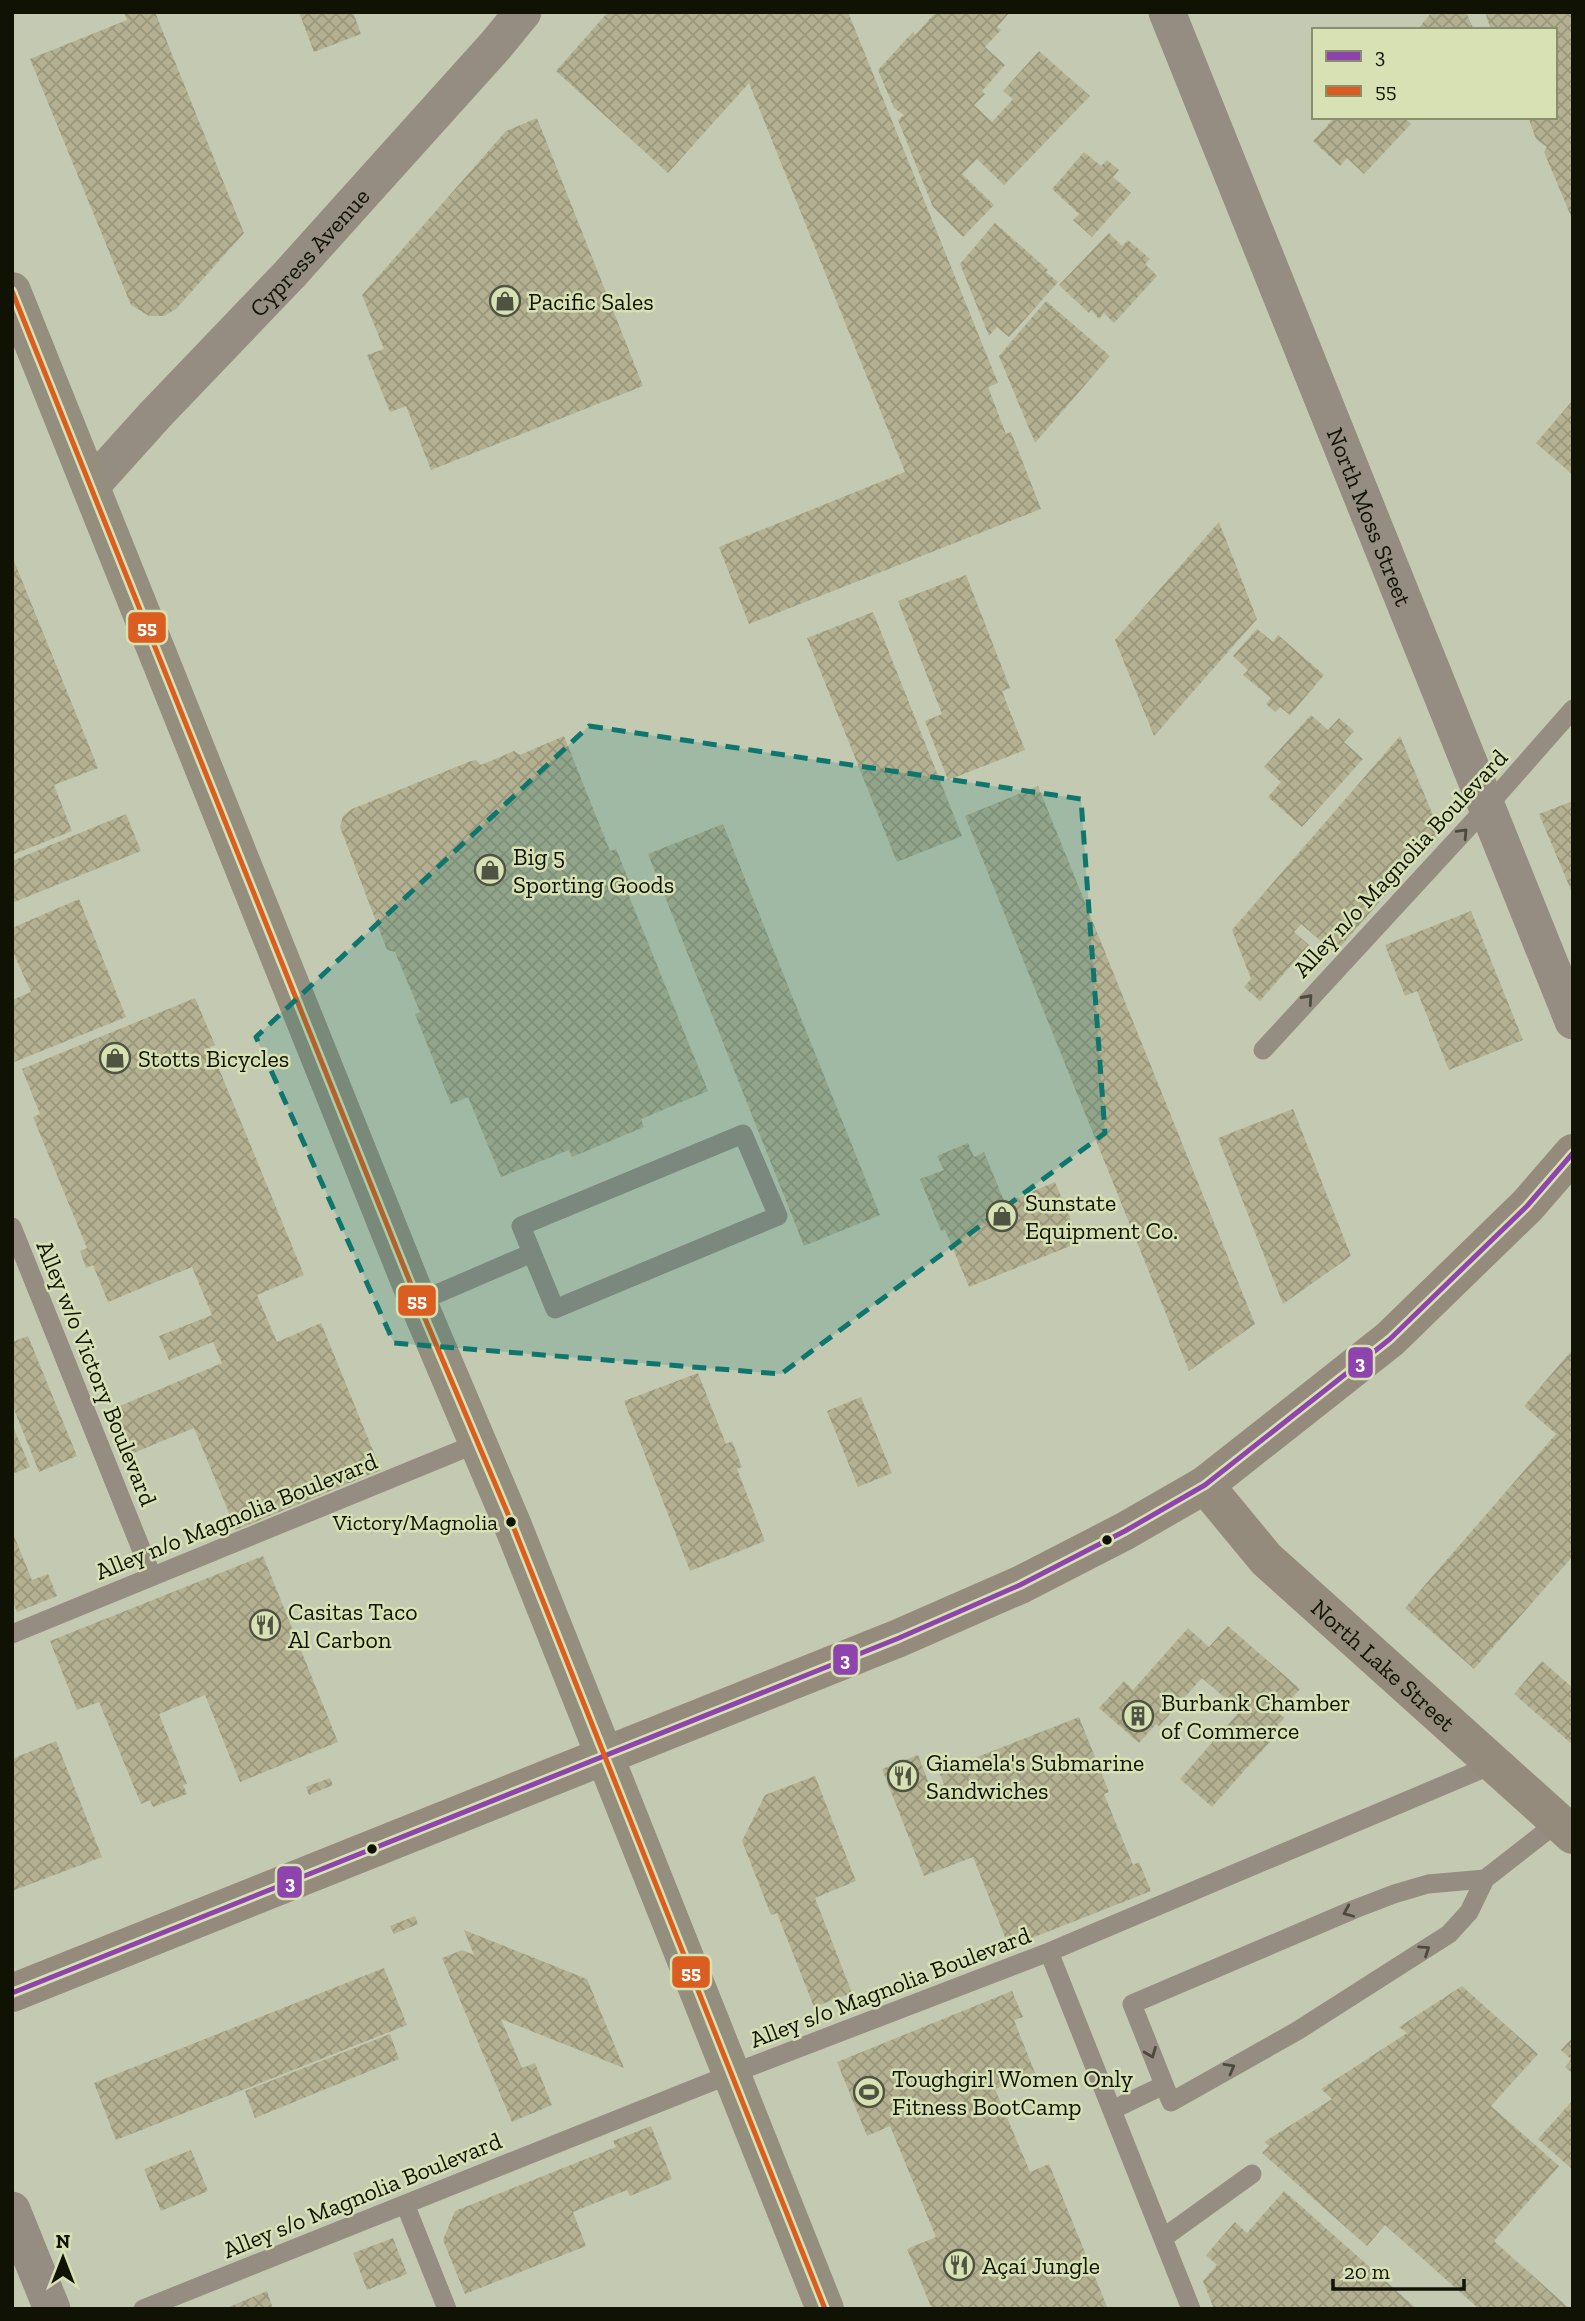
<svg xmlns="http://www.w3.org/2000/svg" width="1585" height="2321" viewBox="0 0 1585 2321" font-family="'Zilla Slab',serif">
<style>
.building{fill:url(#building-cross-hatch)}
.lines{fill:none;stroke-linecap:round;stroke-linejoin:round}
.lane{stroke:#968d82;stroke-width:19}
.street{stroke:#968d82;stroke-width:37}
.secondary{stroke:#948b7c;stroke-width:38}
.primary{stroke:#948e7e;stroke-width:38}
.bus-1-casing{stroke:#d7e1b4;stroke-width:10}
.bus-2-casing{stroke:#d7e1b4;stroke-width:10}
.bus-1{stroke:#8e44ad;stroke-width:5}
.bus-2{stroke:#db5d1f;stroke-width:5}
.oneway{stroke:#4c4a3d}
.marked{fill:#0f766e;fill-opacity:0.2;stroke:#0f766e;stroke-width:5;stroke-dasharray:14 9;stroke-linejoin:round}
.bus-dot{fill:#101304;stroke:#d7e1b4;stroke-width:2.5}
.labels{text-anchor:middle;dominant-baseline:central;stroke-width:5;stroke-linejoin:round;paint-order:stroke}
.bus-label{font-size:22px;fill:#101304;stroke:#d7e1b4;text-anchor:end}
.street-label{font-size:24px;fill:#101304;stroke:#d7e1b4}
.poi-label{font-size:24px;fill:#101304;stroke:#d7e1b4;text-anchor:start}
.line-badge{stroke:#d7e1b4;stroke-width:2.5}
.badge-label{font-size:19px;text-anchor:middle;font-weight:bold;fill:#fff}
</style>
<defs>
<pattern id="building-cross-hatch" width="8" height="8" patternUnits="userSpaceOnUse" patternTransform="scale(1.75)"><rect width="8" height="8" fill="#b3b192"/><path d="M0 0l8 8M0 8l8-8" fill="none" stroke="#99977c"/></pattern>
</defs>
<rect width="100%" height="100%" fill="#c4cab2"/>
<path class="building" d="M 124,12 L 155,12 L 244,233 L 176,309 L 164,316 L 149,316 L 131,305 L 30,59 L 127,20 Z
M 299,12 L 353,12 L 361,34 L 314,52 Z
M 608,12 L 848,12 L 998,383 L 988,387 L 1006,434 L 1011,432 L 1041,509 L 749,624 L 719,547 L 905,472 L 749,83 L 668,173 L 556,71 Z
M 936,12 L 1010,12 L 997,27 L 1001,30 L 985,47 L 1005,65 L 982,91 L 985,94 L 974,105 L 992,122 L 1013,99 L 1003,91 L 1039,51 L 1090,96 L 1004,185 L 977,159 L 962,174 L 994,205 L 963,237 L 933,207 L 898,120 L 904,115 L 894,108 L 878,70 L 913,32 L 915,35 Z
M 1432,12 L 1466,12 L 1474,30 L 1417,30 Z
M 1485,12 L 1573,12 L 1573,221 L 1544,152 L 1547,147 L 1536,139 L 1528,117 L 1555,117 L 1555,30 L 1491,30 Z
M 1335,117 L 1374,117 L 1378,121 L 1382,117 L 1403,117 L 1411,124 L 1364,174 L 1347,158 L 1340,166 L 1313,141 Z
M 537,118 L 643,386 L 431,470 L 406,406 L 390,412 L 367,355 L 384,349 L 362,295 L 506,131 Z
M 1084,152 L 1101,166 L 1107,160 L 1119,170 L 1113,177 L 1131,193 L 1092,237 L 1073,220 L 1079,214 L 1052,189 Z
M 995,223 L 1048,270 L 1046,272 L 1058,282 L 1009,337 L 997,327 L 989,336 L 960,264 Z
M 1109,233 L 1122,246 L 1128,240 L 1150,259 L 1145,264 L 1157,276 L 1114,323 L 1104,313 L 1099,319 L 1091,310 L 1089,313 L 1059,285 Z
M 1046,301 L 1110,356 L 1035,443 L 999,356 Z
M 1573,400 L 1573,475 L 1536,443 Z
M 1219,522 L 1257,619 L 1154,736 L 1115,640 Z
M 12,556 L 98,768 L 54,785 L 72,831 L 12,855 Z
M 966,575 L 1010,688 L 1002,691 L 1025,750 L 948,780 L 925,721 L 942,714 L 898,601 Z
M 873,612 L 962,836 L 897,862 L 807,638 Z
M 1257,629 L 1273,642 L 1278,635 L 1324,675 L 1290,715 L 1280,707 L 1275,712 L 1266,704 L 1271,698 L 1243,675 L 1248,670 L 1233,656 Z
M 1311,715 L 1328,730 L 1339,718 L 1354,731 L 1344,742 L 1363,759 L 1302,827 L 1268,797 L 1281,782 L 1264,767 Z
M 564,736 L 610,851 L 616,849 L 632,888 L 627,891 L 708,1091 L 641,1119 L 644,1127 L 572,1157 L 569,1150 L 501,1177 L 468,1097 L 451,1104 L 415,1014 L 420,1012 L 395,952 L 387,950 L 340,827 L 343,816 L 352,809 L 471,761 L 476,760 L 481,765 L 514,751 L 520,755 Z
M 1400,736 L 1440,832 L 1335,953 L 1301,924 L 1294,932 L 1309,945 L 1260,1001 L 1244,987 L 1251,979 L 1232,930 Z
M 1038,786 L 1255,1324 L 1189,1371 L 965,816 Z
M 1573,801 L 1573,895 L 1539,814 Z
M 126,814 L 141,851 L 12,903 L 12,861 Z
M 723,824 L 880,1215 L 804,1246 L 648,854 Z
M 79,899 L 126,1017 L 12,1063 L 12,1000 L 31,992 L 12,950 L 12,928 Z
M 1471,911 L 1523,1040 L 1449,1070 L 1417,991 L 1405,996 L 1385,945 Z
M 195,998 L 215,1045 L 210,1047 L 304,1275 L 257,1295 L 277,1342 L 321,1323 L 381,1470 L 236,1530 L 194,1428 L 126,1456 L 108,1411 L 222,1363 L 213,1342 L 169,1360 L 159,1336 L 212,1315 L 192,1267 L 108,1302 L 93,1265 L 86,1268 L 80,1251 L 87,1248 L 33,1117 L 40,1114 L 22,1069 Z
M 1293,1109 L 1351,1256 L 1283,1304 L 1218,1138 Z
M 968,1143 L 974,1157 L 984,1152 L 1005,1203 L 1055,1182 L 1080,1242 L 969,1287 L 945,1230 L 941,1231 L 920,1179 L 944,1170 L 937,1156 Z
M 28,1336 L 77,1456 L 39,1472 L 12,1404 L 12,1342 Z
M 1573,1349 L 1573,1556 L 1474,1669 L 1405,1608 L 1556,1434 L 1524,1406 Z
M 698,1373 L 726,1444 L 732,1441 L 742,1467 L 737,1469 L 765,1541 L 690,1571 L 624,1401 Z
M 861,1397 L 892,1473 L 858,1487 L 827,1411 Z
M 12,1424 L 30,1467 L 12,1474 Z
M 14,1536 L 32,1580 L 48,1574 L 57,1596 L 17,1612 L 12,1600 L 12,1537 Z
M 263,1556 L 338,1742 L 240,1782 L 205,1695 L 159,1714 L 187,1784 L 183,1785 L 187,1794 L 153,1807 L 150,1800 L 141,1804 L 99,1702 L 77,1710 L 50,1641 Z
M 1228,1626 L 1300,1689 L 1278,1713 L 1284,1718 L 1272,1732 L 1275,1736 L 1212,1807 L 1180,1779 L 1240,1711 L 1202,1678 L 1159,1726 L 1156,1724 L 1139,1743 L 1099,1708 L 1124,1681 L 1133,1690 L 1188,1628 L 1209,1647 Z
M 1542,1661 L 1573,1688 L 1573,1745 L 1514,1694 Z
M 1079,1717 L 1109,1792 L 1104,1794 L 1133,1865 L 1139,1862 L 1151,1891 L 1009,1947 L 973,1857 L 924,1876 L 882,1769 L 918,1755 L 931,1789 L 944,1784 L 939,1772 Z
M 56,1741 L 102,1857 L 12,1891 L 12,1759 Z
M 815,1776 L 856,1881 L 815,1898 L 852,1993 L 814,2007 L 777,1913 L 771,1915 L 742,1841 L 765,1795 Z
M 330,1778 L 333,1785 L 309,1795 L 306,1787 Z
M 415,1916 L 418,1924 L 394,1934 L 390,1926 Z
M 464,1930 L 587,1979 L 624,2068 L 501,2019 L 522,2068 L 535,2063 L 552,2105 L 512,2122 L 442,1958 L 462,1950 L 474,1955 Z
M 384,1968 L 407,2025 L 116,2140 L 94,2083 Z
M 1462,1986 L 1538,2054 L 1491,2106 L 1559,2166 L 1494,2241 L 1570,2309 L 1479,2309 L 1385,2225 L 1367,2246 L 1262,2153 L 1269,2146 L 1264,2142 L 1332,2099 L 1321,2089 L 1407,2033 L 1399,2027 Z
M 1012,1991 L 1023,2017 L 1014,2020 L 1035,2073 L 995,2089 L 1030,2172 L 1049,2164 L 1108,2309 L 932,2309 L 907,2249 L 936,2237 L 890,2126 L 867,2136 L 837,2062 Z
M 390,2034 L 399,2059 L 255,2118 L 245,2091 Z
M 1573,2037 L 1573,2074 L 1565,2067 L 1571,2059 L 1561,2050 Z
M 1573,2100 L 1573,2170 L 1538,2139 Z
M 651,2126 L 672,2179 L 630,2196 L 627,2190 L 573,2212 L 586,2246 L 465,2294 L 443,2240 L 455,2211 L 616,2147 L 613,2141 Z
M 191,2150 L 208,2191 L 161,2211 L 144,2169 Z
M 1284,2191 L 1417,2309 L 1214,2309 L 1203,2281 L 1217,2265 L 1206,2255 L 1235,2222 L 1247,2233 Z
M 393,2238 L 407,2274 L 367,2290 L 353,2253 Z
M 267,2291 L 273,2309 L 224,2309 Z"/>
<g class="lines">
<path class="lane" d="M 1263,1050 L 1486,808 L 1573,709
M 743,1134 L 778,1216 L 555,1309 L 521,1226 Z
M 12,1227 L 152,1576
M 418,1302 L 532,1253
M 12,1634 L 478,1443
M 1485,1879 L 1428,1884 L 1394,1894 L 1355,1909 L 1132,2004 L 1171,2102 L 1297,2031 L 1449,1934 L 1469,1912 L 1485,1879 L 1558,1822
M 1049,1952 L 1191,2309
M 1112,2110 L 1164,2085
M 405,2204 L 447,2309
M 1163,2238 L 1252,2174
M 143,2309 L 731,2074 L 1049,1952 L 1494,1764"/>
<g class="street">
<path id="s1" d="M 1167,12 L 1573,1021"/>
<path id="s2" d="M 91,486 L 155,415 L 289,275 L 496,45 L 523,12"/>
<path d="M 12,2210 L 52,2309"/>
</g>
<g class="secondary">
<path id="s3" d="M 1205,1485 L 1266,1559 L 1573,1835"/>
<path d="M 12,1993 L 899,1638 L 1020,1585 L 1125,1531 L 1205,1485 L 1390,1339 L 1527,1206 L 1573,1153"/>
</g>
<path class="primary" d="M 12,291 L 418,1302 L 513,1526 L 825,2309"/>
<g class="bus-1-casing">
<path id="bus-1" d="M 12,1993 L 899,1638 L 1020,1585 L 1125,1531 L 1205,1485 L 1390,1339 L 1527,1206 L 1573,1153"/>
</g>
<g class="bus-2-casing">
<path id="bus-2" d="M 12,291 L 418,1302 L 513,1526 L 825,2309"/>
</g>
<use href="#bus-1" class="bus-1"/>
<use href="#bus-2" class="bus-2"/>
</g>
<defs><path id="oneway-chevron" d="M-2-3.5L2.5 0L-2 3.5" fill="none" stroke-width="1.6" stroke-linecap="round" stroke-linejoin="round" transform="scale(1.75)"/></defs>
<g class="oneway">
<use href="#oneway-chevron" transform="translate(1463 833) rotate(-47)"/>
<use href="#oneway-chevron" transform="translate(1308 999) rotate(-48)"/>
<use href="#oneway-chevron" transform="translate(1348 1912) rotate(157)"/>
<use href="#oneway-chevron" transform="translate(1425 1950) rotate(-34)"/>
<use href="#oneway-chevron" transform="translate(1151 2053) rotate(68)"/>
<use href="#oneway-chevron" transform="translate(1230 2068) rotate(-29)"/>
</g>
<path class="marked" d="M 589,726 L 1081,799 L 1105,1133 L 781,1374 L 394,1343 L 256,1037 Z"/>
<defs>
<g id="shop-ring" transform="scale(1.575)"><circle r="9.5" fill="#d7e1b4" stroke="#4f5341" stroke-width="1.5"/><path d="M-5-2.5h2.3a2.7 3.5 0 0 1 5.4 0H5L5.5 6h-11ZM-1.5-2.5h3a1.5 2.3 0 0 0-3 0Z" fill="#4f5341"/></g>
<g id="restaurant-ring" transform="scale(1.575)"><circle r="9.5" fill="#d7e1b4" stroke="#4f5341" stroke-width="1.5"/><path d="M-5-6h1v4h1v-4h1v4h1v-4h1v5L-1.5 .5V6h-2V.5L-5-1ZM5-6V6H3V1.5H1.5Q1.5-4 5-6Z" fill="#4f5341"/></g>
<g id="building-ring" transform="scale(1.575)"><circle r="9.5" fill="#d7e1b4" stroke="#4f5341" stroke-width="1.5"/><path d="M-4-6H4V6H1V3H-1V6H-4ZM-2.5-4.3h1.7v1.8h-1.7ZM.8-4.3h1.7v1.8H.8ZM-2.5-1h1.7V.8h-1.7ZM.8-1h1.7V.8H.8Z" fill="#4f5341"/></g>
<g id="stadium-ring" transform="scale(1.575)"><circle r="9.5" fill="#d7e1b4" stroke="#4f5341" stroke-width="1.5"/><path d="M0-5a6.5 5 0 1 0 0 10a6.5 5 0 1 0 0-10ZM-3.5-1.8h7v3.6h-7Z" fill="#4f5341"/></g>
</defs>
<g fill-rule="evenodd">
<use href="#shop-ring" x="505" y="301"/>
<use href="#shop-ring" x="490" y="870"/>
<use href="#shop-ring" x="115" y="1058"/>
<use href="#shop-ring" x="1002" y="1216"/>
<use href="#restaurant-ring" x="265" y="1625"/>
<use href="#building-ring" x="1138" y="1716"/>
<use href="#restaurant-ring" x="903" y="1776"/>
<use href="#stadium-ring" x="869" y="2092"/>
<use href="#restaurant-ring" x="959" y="2265"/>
</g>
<g class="bus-dot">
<circle cx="511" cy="1522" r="6"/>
<circle cx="1107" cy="1540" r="6"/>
<circle cx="372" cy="1849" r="6"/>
</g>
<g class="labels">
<g class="bus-label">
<text x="498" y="1522">Victory/Magnolia</text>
</g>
<g class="street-label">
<text stroke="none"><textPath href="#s2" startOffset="320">Cypress Avenue</textPath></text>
<text stroke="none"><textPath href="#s1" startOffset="544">North Moss Street</textPath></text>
<text transform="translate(1400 863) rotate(-47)">Alley n/o Magnolia Boulevard</text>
<text transform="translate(97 1373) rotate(68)">Alley w/o Victory Boulevard</text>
<text transform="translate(236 1516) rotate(-22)">Alley n/o Magnolia Boulevard</text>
<text stroke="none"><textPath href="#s3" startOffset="254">North Lake Street</textPath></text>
<text transform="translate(890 1987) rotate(-21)">Alley s/o Magnolia Boulevard</text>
<text transform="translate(362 2195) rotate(-22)">Alley s/o Magnolia Boulevard</text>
</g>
<g class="poi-label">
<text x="528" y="301">Pacific Sales</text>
<text x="513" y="856">Big 5<tspan x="513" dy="28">Sporting Goods</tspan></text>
<text x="138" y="1058">Stotts Bicycles</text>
<text x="1025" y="1202">Sunstate<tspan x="1025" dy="28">Equipment Co.</tspan></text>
<text x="288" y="1611">Casitas Taco<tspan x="288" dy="28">Al Carbon</tspan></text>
<text x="1161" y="1702">Burbank Chamber<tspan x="1161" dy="28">of Commerce</tspan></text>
<text x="926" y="1762">Giamela's Submarine<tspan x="926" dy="28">Sandwiches</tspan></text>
<text x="892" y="2078">Toughgirl Women Only<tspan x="892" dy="28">Fitness BootCamp</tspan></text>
<text x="982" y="2265">Açaí Jungle</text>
</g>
</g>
<g class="line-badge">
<rect x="127" y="611" width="40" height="33" rx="7" fill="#db5d1f"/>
<rect x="397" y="1284" width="40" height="33" rx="7" fill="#db5d1f"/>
<rect x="1347" y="1346" width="27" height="33" rx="7" fill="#8e44ad"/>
<rect x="832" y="1643" width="27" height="33" rx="7" fill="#8e44ad"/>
<rect x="276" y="1865" width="27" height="34" rx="7" fill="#8e44ad"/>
<rect x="671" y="1955" width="40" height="34" rx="7" fill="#db5d1f"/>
</g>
<g class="badge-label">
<text x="147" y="634">55</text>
<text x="417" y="1307">55</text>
<text x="1360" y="1369">3</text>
<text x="845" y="1666">3</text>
<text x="290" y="1889">3</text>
<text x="691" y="1979">55</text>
</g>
<rect width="1585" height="2321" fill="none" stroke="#101304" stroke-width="28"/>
<rect x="1312" y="28" width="245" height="91" fill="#d7e1b4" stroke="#878f6e" stroke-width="2"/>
<rect x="1326" y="51" width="35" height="10" fill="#8e44ad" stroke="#878f6e" stroke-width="2"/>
<text x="1375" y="63" font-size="21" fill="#101304">3</text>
<rect x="1326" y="86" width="35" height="10" fill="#db5d1f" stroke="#878f6e" stroke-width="2"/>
<text x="1375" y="98" font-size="21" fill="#101304">55</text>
<g transform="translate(63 2258)" stroke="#d7e1b4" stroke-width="5" paint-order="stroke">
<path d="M0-5L12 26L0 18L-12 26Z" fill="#101304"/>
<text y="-10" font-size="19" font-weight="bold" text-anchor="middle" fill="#101304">N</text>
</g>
<path d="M1333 2279v10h131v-10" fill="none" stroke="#101304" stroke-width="3.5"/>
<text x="1344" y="2279" font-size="21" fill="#101304" stroke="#d7e1b4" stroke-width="5" paint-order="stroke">20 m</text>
</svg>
